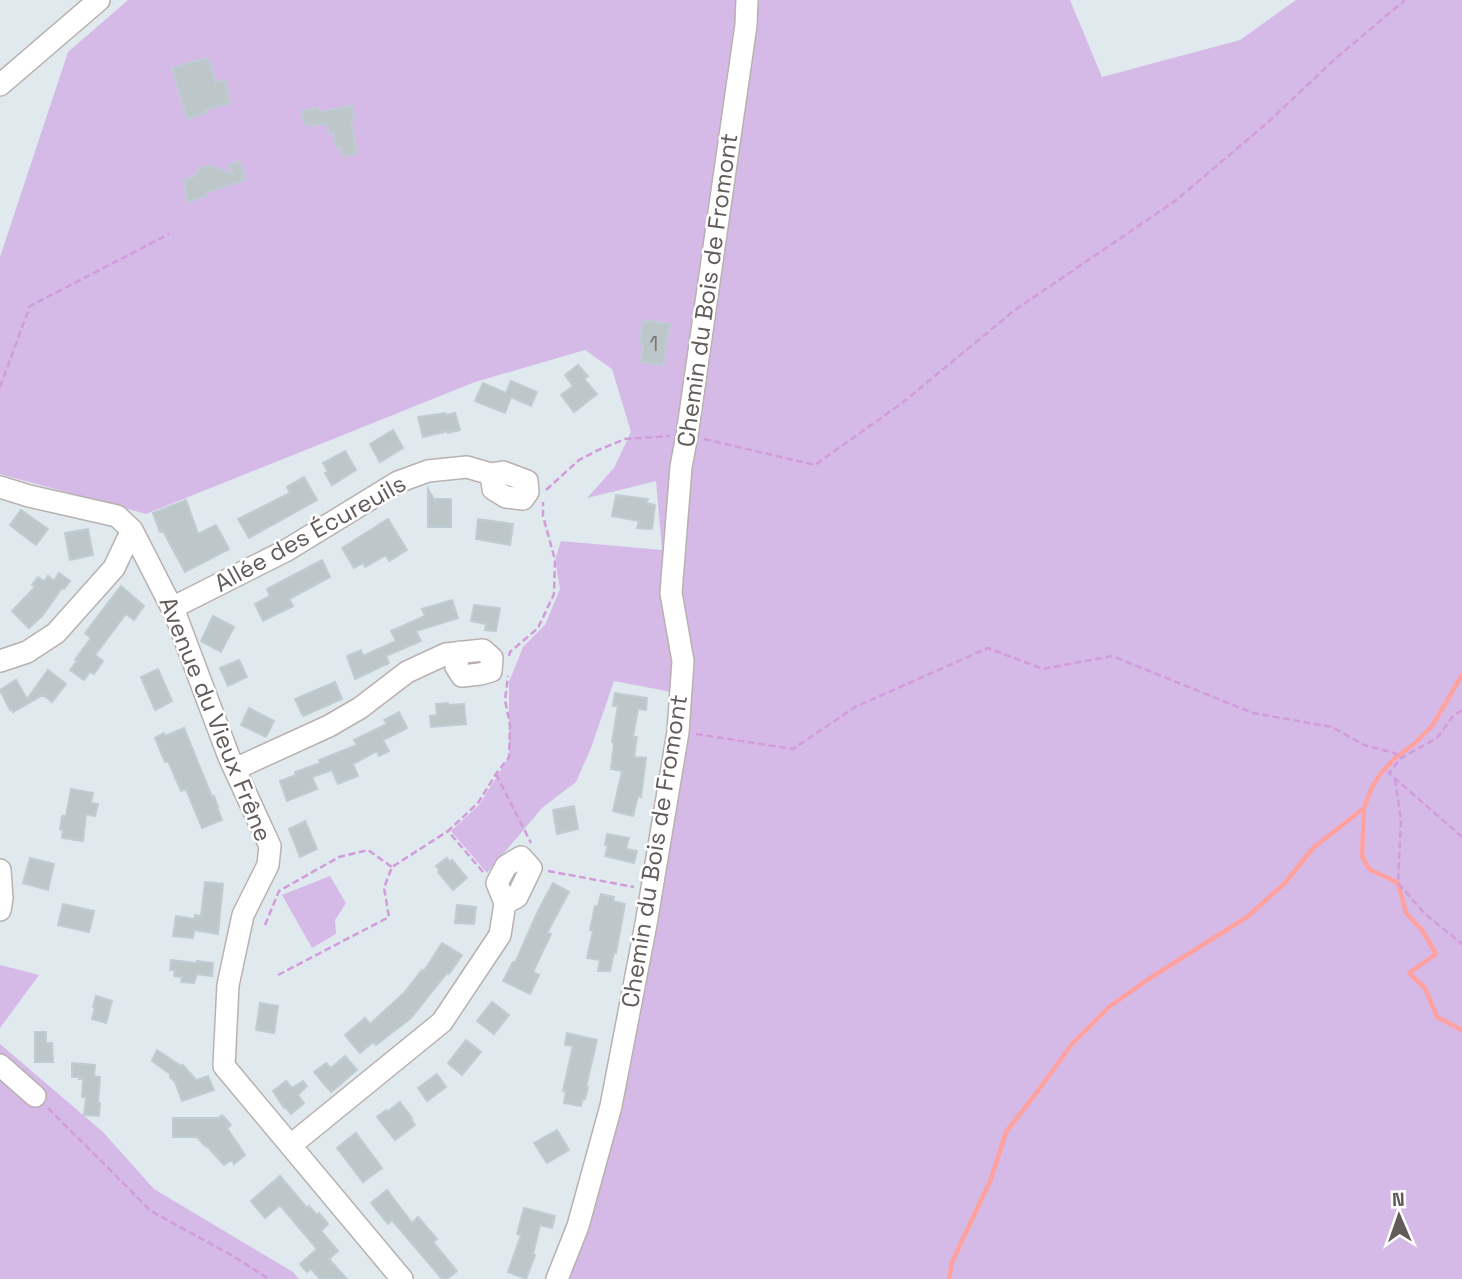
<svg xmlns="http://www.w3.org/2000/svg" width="1462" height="1279" viewBox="0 0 1462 1279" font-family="'Space Grotesk',sans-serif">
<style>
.green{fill:#d5bae8}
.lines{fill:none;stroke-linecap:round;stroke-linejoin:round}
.stream{stroke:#ffa29f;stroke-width:4.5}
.building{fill:#bdc6c8;stroke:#becdd3;stroke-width:2}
.minor-casing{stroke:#b8b1af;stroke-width:24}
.path{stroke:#d29cdb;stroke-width:2.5;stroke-dasharray:7 3.5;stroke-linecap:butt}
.minor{stroke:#fff;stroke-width:21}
.labels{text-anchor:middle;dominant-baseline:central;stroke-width:5;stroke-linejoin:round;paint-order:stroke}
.number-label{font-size:21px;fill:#7a7675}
.street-label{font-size:24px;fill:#635b59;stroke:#fff}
</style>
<rect width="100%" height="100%" fill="#e0e9ee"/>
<path class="green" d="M 128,0 L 1070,0 L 1102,77 L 1240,40 L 1296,0 L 1462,0 L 1462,1279 L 565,1279 L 593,1207 L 682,694 L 614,681 L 591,748 L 576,782 L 542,808 L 487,873 L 451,831 L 479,805 L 509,757 L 509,682 L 523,647 L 545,625 L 560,589 L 555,560 L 561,541 L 662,550 L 656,481 L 587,498 L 614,468 L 631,432 L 612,369 L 585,350 L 475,382 L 146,514 L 0,474 L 0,257 L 68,52 Z
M 330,876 L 346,903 L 335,920 L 336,934 L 312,948 L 282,895 Z
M 0,965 L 39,975 L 0,1028 Z
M 0,1044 L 103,1132 L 154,1189 L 293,1272 L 299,1279 L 0,1279 Z"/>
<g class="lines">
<path class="stream" d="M 1364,809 L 1362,856 L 1369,869 L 1398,883 L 1406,913 L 1422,930 L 1436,954 L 1409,973 L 1425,988 L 1437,1017 L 1462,1030
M 949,1279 L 952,1262 L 991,1179 L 1006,1132 L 1037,1092 L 1072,1044 L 1109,1007 L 1147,980 L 1247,917 L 1285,883 L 1313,848 L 1364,808 L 1372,787 L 1381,773 L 1395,758 L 1414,744 L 1432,726 L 1462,675"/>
</g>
<path class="building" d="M 208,58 L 216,83 L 225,80 L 230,103 L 206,110 L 207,113 L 187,119 L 172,68 Z
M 352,106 L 354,118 L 351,119 L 357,154 L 343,156 L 341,147 L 336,148 L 333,132 L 329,133 L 327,123 L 311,126 L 311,123 L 304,124 L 302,111 L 319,108 L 319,112 Z
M 239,161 L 245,177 L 241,179 L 244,180 L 205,193 L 206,196 L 188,202 L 184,189 L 187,188 L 184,180 L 195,176 L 199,169 L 209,165 L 233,175 L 229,165 Z
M 643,320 L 670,324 L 663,365 L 641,362 L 643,343 L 640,343 Z
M 578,365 L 588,376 L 584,379 L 597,394 L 574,412 L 561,395 L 573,386 L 565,375 Z
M 511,381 L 537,392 L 531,406 L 511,397 L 505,413 L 475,401 L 483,383 L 506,393 Z
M 445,413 L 446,415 L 455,413 L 460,430 L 448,433 L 448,431 L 423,437 L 418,417 Z
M 393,430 L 403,448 L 380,462 L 370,444 Z
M 345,451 L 356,470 L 332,485 L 325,473 L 328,472 L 323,463 Z
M 304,477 L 317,500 L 249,538 L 238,519 L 290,493 L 287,487 Z
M 428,489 L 438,506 L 436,499 L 451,499 L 451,527 L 428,527 Z
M 616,495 L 648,499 L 646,503 L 655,505 L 652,529 L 637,528 L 639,521 L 612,516 Z
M 186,500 L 198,534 L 216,525 L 229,549 L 185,572 L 163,531 L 160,532 L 153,513 Z
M 21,510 L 48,529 L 36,545 L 10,525 Z
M 388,519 L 407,550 L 389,561 L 386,555 L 365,567 L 363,563 L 354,568 L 342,548 Z
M 478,519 L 513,524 L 510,545 L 476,539 Z
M 88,529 L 93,555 L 70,560 L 65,533 Z
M 322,560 L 330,577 L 289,599 L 293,606 L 263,621 L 255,604 L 270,596 L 267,589 Z
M 59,573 L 70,581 L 64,589 L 62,588 L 42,616 L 29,628 L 12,611 L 35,587 L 32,585 L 38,577 L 44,581 L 48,576 L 54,581 Z
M 121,586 L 144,606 L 134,620 L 126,614 L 95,655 L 103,661 L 94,674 L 90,672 L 84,680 L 70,670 L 77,661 L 75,660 L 91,638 L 85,633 Z
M 452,600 L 458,618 L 416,631 L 421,641 L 386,656 L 389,663 L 355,679 L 347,656 L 361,650 L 363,656 L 396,641 L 391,631 L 425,616 L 422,609 Z
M 474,605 L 500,608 L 496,631 L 485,630 L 486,624 L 471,621 Z
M 213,616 L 234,627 L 221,652 L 201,641 Z
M 239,660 L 247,677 L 228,686 L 220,668 Z
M 158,669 L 172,701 L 155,710 L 141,677 Z
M 48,670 L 66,684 L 52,702 L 43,695 L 13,712 L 12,709 L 10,710 L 0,690 L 16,680 L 27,699 Z
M 335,682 L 342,699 L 303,716 L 295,699 Z
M 615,693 L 647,698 L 646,710 L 638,709 L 633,737 L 637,737 L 634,757 L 646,758 L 641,797 L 638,796 L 633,816 L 613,811 L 622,771 L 611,769 L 614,743 L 612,742 L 618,706 L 613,706 Z
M 448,703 L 448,705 L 464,704 L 466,724 L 431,727 L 430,716 L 437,715 L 436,704 Z
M 249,708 L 274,721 L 266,737 L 241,725 Z
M 399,712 L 407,728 L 383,740 L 389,751 L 379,756 L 377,751 L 353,764 L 358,776 L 338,784 L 332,770 L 312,777 L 317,789 L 287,801 L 280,781 L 296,775 L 295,772 L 320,763 L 319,760 L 357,745 L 354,740 L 387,724 L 384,720 Z
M 184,728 L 212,797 L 214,796 L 218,807 L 217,807 L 222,820 L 202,828 L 186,789 L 181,791 L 168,761 L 165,762 L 155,738 L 164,733 L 165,736 Z
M 71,789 L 93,793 L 91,803 L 98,804 L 95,816 L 86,814 L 83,841 L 62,838 L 63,830 L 60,829 L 62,816 L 66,816 Z
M 574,806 L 578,829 L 557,834 L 553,810 Z
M 305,821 L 317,849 L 300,857 L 289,829 Z
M 607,834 L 629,838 L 626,849 L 637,851 L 634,863 L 605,856 L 608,845 L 605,845 Z
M 30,858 L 54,864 L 48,890 L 23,883 Z
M 447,858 L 450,862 L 452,860 L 467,878 L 453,890 L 438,872 L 439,870 L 436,866 Z
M 205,882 L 223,884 L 218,934 L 194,930 L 193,938 L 173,936 L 176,916 L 195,919 L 195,915 L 201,916 Z
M 553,883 L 569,892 L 547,933 L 551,934 L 533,972 L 539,975 L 530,994 L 503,981 L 513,962 L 515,963 L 537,913 Z
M 601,894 L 614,897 L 613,901 L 625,904 L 616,953 L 614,952 L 610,971 L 598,971 L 600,960 L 587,958 L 593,931 L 590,930 L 595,906 L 598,906 Z
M 63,904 L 94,911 L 89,932 L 58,925 Z
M 457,905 L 476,907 L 474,924 L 455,923 Z
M 442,943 L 462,955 L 449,974 L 447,973 L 411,1018 L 376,1045 L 373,1042 L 360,1053 L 345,1035 L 365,1018 L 370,1024 L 404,993 L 422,970 L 424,971 Z
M 171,960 L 197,963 L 197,961 L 213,963 L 212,976 L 197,974 L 194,983 L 181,982 L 182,977 L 174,976 L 175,970 L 170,970 Z
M 96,996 L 112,1001 L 106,1023 L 92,1019 L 95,1008 L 93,1007 Z
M 492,1002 L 509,1015 L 494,1034 L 477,1021 Z
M 260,1003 L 278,1006 L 274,1033 L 256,1030 Z
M 35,1032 L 46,1032 L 46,1043 L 52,1043 L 53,1062 L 35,1062 Z
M 567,1033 L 597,1040 L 586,1087 L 588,1087 L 585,1099 L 582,1100 L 581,1106 L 564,1103 L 566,1091 L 563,1091 L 573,1046 L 565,1045 Z
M 466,1040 L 481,1052 L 462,1075 L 448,1063 Z
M 157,1050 L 181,1066 L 183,1065 L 196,1080 L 208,1076 L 214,1090 L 182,1101 L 175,1082 L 170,1077 L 170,1074 L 152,1061 Z
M 345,1056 L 357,1070 L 331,1092 L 314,1072 L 326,1063 L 331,1068 Z
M 72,1063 L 95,1065 L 94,1076 L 100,1077 L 98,1103 L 100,1103 L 99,1116 L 84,1115 L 86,1097 L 82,1097 L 83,1079 L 79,1079 L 80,1077 L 72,1077 Z
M 437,1074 L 446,1087 L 427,1101 L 418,1088 Z
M 286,1081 L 292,1088 L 303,1081 L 307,1086 L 298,1095 L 304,1103 L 291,1114 L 285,1107 L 284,1108 L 273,1091 Z
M 400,1102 L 412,1118 L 411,1119 L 415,1125 L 395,1140 L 377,1117 L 386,1110 L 387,1112 Z
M 222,1115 L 231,1125 L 227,1128 L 245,1155 L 234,1164 L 231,1160 L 224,1165 L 206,1145 L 205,1146 L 197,1137 L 173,1137 L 173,1118 L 218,1118 Z
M 557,1130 L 569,1150 L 547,1163 L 534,1143 Z
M 356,1133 L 382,1168 L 363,1182 L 337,1148 Z
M 280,1176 L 307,1208 L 309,1206 L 317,1215 L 319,1213 L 328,1224 L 321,1231 L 338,1251 L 329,1259 L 347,1279 L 320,1279 L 311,1269 L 307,1272 L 300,1264 L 317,1249 L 280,1205 L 265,1218 L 251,1201 Z
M 387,1190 L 412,1223 L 418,1217 L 437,1239 L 433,1242 L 457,1271 L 447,1279 L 442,1279 L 392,1220 L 388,1224 L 371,1203 Z
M 524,1208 L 555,1216 L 552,1228 L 540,1225 L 533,1254 L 535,1255 L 526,1279 L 508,1272 L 521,1235 L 517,1234 Z"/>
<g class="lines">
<g class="minor-casing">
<path id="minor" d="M 0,85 L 99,0
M 0,487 L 29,496 L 117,516 L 132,530 L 176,616 L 229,757 L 270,846 L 268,865 L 243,915 L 228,985 L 224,1066 L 402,1279
M 172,608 L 287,550 L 398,482 L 428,471 L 467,467 L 491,474 L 503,472 L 527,481 L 528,492 L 523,499 L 506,497 L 493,489 L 491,474
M 0,661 L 27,652 L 56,633 L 114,568 L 132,530
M 235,769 L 329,726 L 360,708 L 407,672 L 446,654 L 483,650 L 492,658 L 491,671 L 480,674 L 462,676 L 456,667 L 460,652
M 521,857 L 531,868 L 517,897 L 505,903 L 497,883 L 506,866 Z
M 0,870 L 2,898 L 0,910
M 0,1065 L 35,1096
M 291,1145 L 442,1022 L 500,935 L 505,903
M 557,1279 L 578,1226 L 611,1106 L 646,924 L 678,732 L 683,661 L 671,593 L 681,467 L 687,435 L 746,25 L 747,0"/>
</g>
<path class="path" d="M 0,387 L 30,306 L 169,234
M 704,439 L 815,465 L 902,403 L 1015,310 L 1175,201 L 1266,124 L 1335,59 L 1405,0
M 546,490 L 579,460 L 596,451 L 625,439 L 670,436
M 509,656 L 510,652 L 538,628 L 554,594 L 555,560 L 543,516 L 543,502
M 1462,710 L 1453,716 L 1437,738 L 1401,758 L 1389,773 L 1462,837
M 696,734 L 793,749 L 855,707 L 988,648 L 1043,669 L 1112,656 L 1253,713 L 1332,727 L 1364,745 L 1394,753 L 1401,758
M 496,774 L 531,843
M 1395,779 L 1401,819 L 1398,883 L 1425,914 L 1462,944
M 548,871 L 634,887
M 483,872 L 448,831 L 478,803 L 496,774 L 509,757 L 510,725 L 505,700 L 508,676
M 265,925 L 279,891 L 339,857 L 368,850 L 392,867
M 278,975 L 389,917 L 384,888 L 392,867 L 448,831
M 48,1108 L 151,1211 L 233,1256 L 269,1279"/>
<use href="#minor" class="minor"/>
</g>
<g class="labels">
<g class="number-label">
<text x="654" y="343">1</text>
</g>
<g class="street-label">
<text transform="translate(707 290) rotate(-82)">Chemin du Bois de Fromont</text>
<text transform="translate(310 533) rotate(-29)">Allée des Écureuils</text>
<text transform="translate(216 719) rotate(68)">Avenue du Vieux Frêne</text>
<text transform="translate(654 851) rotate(-81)">Chemin du Bois de Fromont</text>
</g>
</g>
<g transform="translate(1399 1216) rotate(358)" stroke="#ffffff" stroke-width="5" paint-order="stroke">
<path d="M0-5L12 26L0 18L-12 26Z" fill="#635b59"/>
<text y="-10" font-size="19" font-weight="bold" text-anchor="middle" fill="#635b59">N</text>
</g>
</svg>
